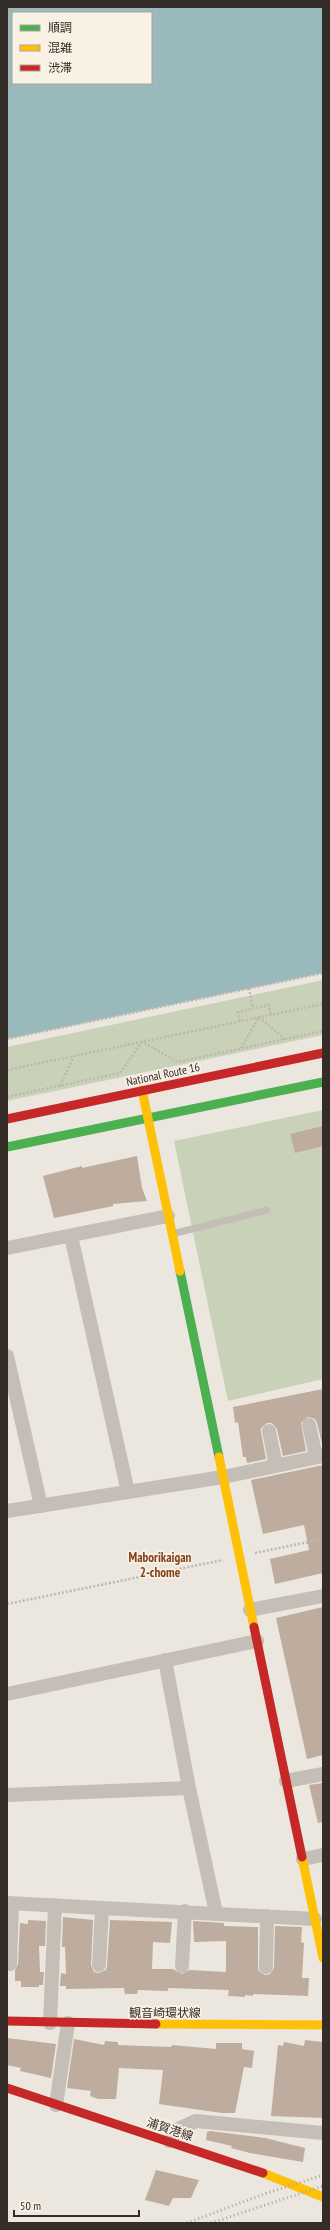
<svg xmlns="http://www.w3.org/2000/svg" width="330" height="2230" viewBox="0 0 330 2230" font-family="'PT Sans Narrow','Noto Sans JP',sans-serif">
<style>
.green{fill:#c9d2b8}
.water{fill:#9ab9bc;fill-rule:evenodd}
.building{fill:#beac9f}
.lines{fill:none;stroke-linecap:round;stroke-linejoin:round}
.path{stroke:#bdb7af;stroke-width:2.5;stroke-dasharray:2 2;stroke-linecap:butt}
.lane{stroke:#c4beb7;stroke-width:7}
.street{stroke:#c4beb7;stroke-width:14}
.fast{stroke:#4caf50;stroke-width:9}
.slow{stroke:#ffc107;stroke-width:9}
.jam{stroke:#c62828;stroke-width:9}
.rail{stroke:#aba7a2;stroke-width:3;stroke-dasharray:1 3;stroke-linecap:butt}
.labels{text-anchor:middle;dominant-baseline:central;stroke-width:3.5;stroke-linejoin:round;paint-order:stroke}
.street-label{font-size:12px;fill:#342c26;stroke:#f9f1e4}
.neighbourhood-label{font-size:13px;font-weight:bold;fill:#83421f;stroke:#f9f1e4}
</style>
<rect width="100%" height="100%" fill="#ebe7de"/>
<path class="green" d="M 323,980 L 323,1035 L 7,1101 L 7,1047 Z
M 323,1110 L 323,1379 L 228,1401 L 174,1141 Z"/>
<path class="water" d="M 7,7 L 323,7 L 323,973 L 7,1039 ZM 13,13 L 151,13 L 151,83 L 13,83 Z"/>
<path class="building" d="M 323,1126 L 323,1146 L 295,1153 L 290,1134 Z
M 137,1156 L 142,1188 L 147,1201 L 113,1204 L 113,1206 L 54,1218 L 43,1176 L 82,1166 L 82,1168 Z
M 323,1389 L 323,1448 L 317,1423 L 315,1419 L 308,1417 L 301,1423 L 306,1451 L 283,1456 L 277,1429 L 272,1423 L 267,1423 L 261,1428 L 261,1432 L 266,1459 L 247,1463 L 246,1457 L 243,1457 L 238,1422 L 235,1423 L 233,1407 Z
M 323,1465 L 323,1573 L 275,1584 L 270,1559 L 309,1550 L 304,1525 L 263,1534 L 251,1480 Z
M 323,1607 L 323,1755 L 307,1759 L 276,1618 Z
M 323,1783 L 323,1822 L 318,1823 L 309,1785 Z
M 63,1917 L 93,1920 L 91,1965 L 94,1972 L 99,1973 L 106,1970 L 107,1966 L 110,1920 L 172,1922 L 170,1943 L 153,1942 L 152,1969 L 173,1969 L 182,1974 L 189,1970 L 226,1972 L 226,1941 L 194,1942 L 193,1921 L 224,1923 L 224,1926 L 258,1927 L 258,1967 L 259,1971 L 265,1975 L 270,1974 L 274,1968 L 275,1926 L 302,1927 L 301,1942 L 304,1943 L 302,1978 L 309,1978 L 308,1996 L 253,1994 L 253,1996 L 245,1995 L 245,1997 L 228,1996 L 229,1990 L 168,1988 L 168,1991 L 138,1990 L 137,1994 L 125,1994 L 124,1988 L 66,1989 L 66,1986 L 60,1986 L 61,1973 L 66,1974 L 65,1947 L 62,1947 Z
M 28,1920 L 46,1921 L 45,1946 L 39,1946 L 40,1972 L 44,1972 L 43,1985 L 39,1985 L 39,1987 L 21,1987 L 21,1981 L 15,1981 L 15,1970 L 18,1964 L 20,1923 L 28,1924 Z
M 7,2038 L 56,2044 L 51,2078 L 20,2071 L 21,2068 L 7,2065 Z
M 74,2039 L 104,2045 L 105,2041 L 118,2042 L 118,2045 L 171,2047 L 172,2045 L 216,2049 L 216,2043 L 242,2043 L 242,2049 L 254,2051 L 252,2068 L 244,2067 L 235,2113 L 222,2113 L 159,2104 L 163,2070 L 119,2068 L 116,2099 L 98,2099 L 90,2096 L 91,2091 L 67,2088 Z
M 305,2040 L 323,2042 L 323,2118 L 271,2116 L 278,2045 L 283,2046 L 284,2042 L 304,2046 Z
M 210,2131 L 265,2138 L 305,2148 L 303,2162 L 250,2153 L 231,2148 L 232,2146 L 206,2140 L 207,2132 Z
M 156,2170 L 199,2180 L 191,2198 L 173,2198 L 169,2206 L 145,2200 Z"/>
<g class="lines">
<path class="path" d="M 249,988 L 253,1009
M 240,1021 L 238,1012 L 269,1005 L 271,1015
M 7,1039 L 323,973
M 241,1048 L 259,1017 L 286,1040
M 7,1070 L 323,1004
M 60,1086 L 74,1056
M 7,1097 L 120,1073 L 142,1042 L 178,1062 L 323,1031
M 255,1553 L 323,1539
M 7,1604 L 223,1560"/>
<path class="lane" d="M 172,1234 L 267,1210"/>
<path class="street" d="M 71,1236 L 128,1492
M 7,1248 L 168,1216
M 7,1356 L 41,1506
M 309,1425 L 316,1457
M 269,1431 L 276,1466
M 7,1511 L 223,1477 L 323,1456
M 250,1610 L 323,1596
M 165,1660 L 189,1788 L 216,1913
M 7,1694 L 257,1641
M 286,1781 L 323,1774
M 7,1795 L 189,1788
M 303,1859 L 323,1855
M 7,1903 L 315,1919
M 10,1964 L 12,1903
M 99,1965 L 102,1908
M 182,1966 L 185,1911
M 266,1967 L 267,1916
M 50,2023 L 55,1905
M 56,2105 L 68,2023
M 169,2141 L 180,2128 L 196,2121 L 323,2133"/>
<path class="fast" d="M 7,1147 L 323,1082
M 180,1271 L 219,1457"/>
<path class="slow" d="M 142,1090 L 180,1271
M 219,1457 L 254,1627
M 302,1857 L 323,1958
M 156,2024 L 323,2025
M 263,2173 L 323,2197"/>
<path class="jam" d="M 7,1119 L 323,1053
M 254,1627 L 302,1857
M 7,2021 L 156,2024
M 7,2088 L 263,2173"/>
<path class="rail" d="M 187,2223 L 267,2193 L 323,2175
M 211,2223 L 323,2186"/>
</g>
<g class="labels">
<g class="street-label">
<text transform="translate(163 1074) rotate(-12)">National Route 16</text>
<text x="165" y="2012">観音崎環状線</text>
<text transform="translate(170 2129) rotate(18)">浦賀港線</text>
</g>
<g class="neighbourhood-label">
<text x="160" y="1557">Maborikaigan<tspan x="160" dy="15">2-chome</tspan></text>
</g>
</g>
<rect width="330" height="2230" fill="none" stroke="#342c26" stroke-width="16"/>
<rect x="12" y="12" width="140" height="72" fill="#f9f1e4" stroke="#aaa298"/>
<rect x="20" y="25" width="20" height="6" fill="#4caf50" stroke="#aaa298"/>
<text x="48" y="32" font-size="12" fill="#342c26">順調</text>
<rect x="20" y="45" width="20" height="6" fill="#ffc107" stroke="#aaa298"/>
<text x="48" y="52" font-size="12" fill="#342c26">混雑</text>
<rect x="20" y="65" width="20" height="6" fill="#c62828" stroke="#aaa298"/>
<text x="48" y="72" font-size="12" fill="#342c26">渋滞</text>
<path d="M14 2210v6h125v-6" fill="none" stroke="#342c26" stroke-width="2"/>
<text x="20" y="2210" font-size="12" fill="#342c26" stroke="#f9f1e4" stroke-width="3" paint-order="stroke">50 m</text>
</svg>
